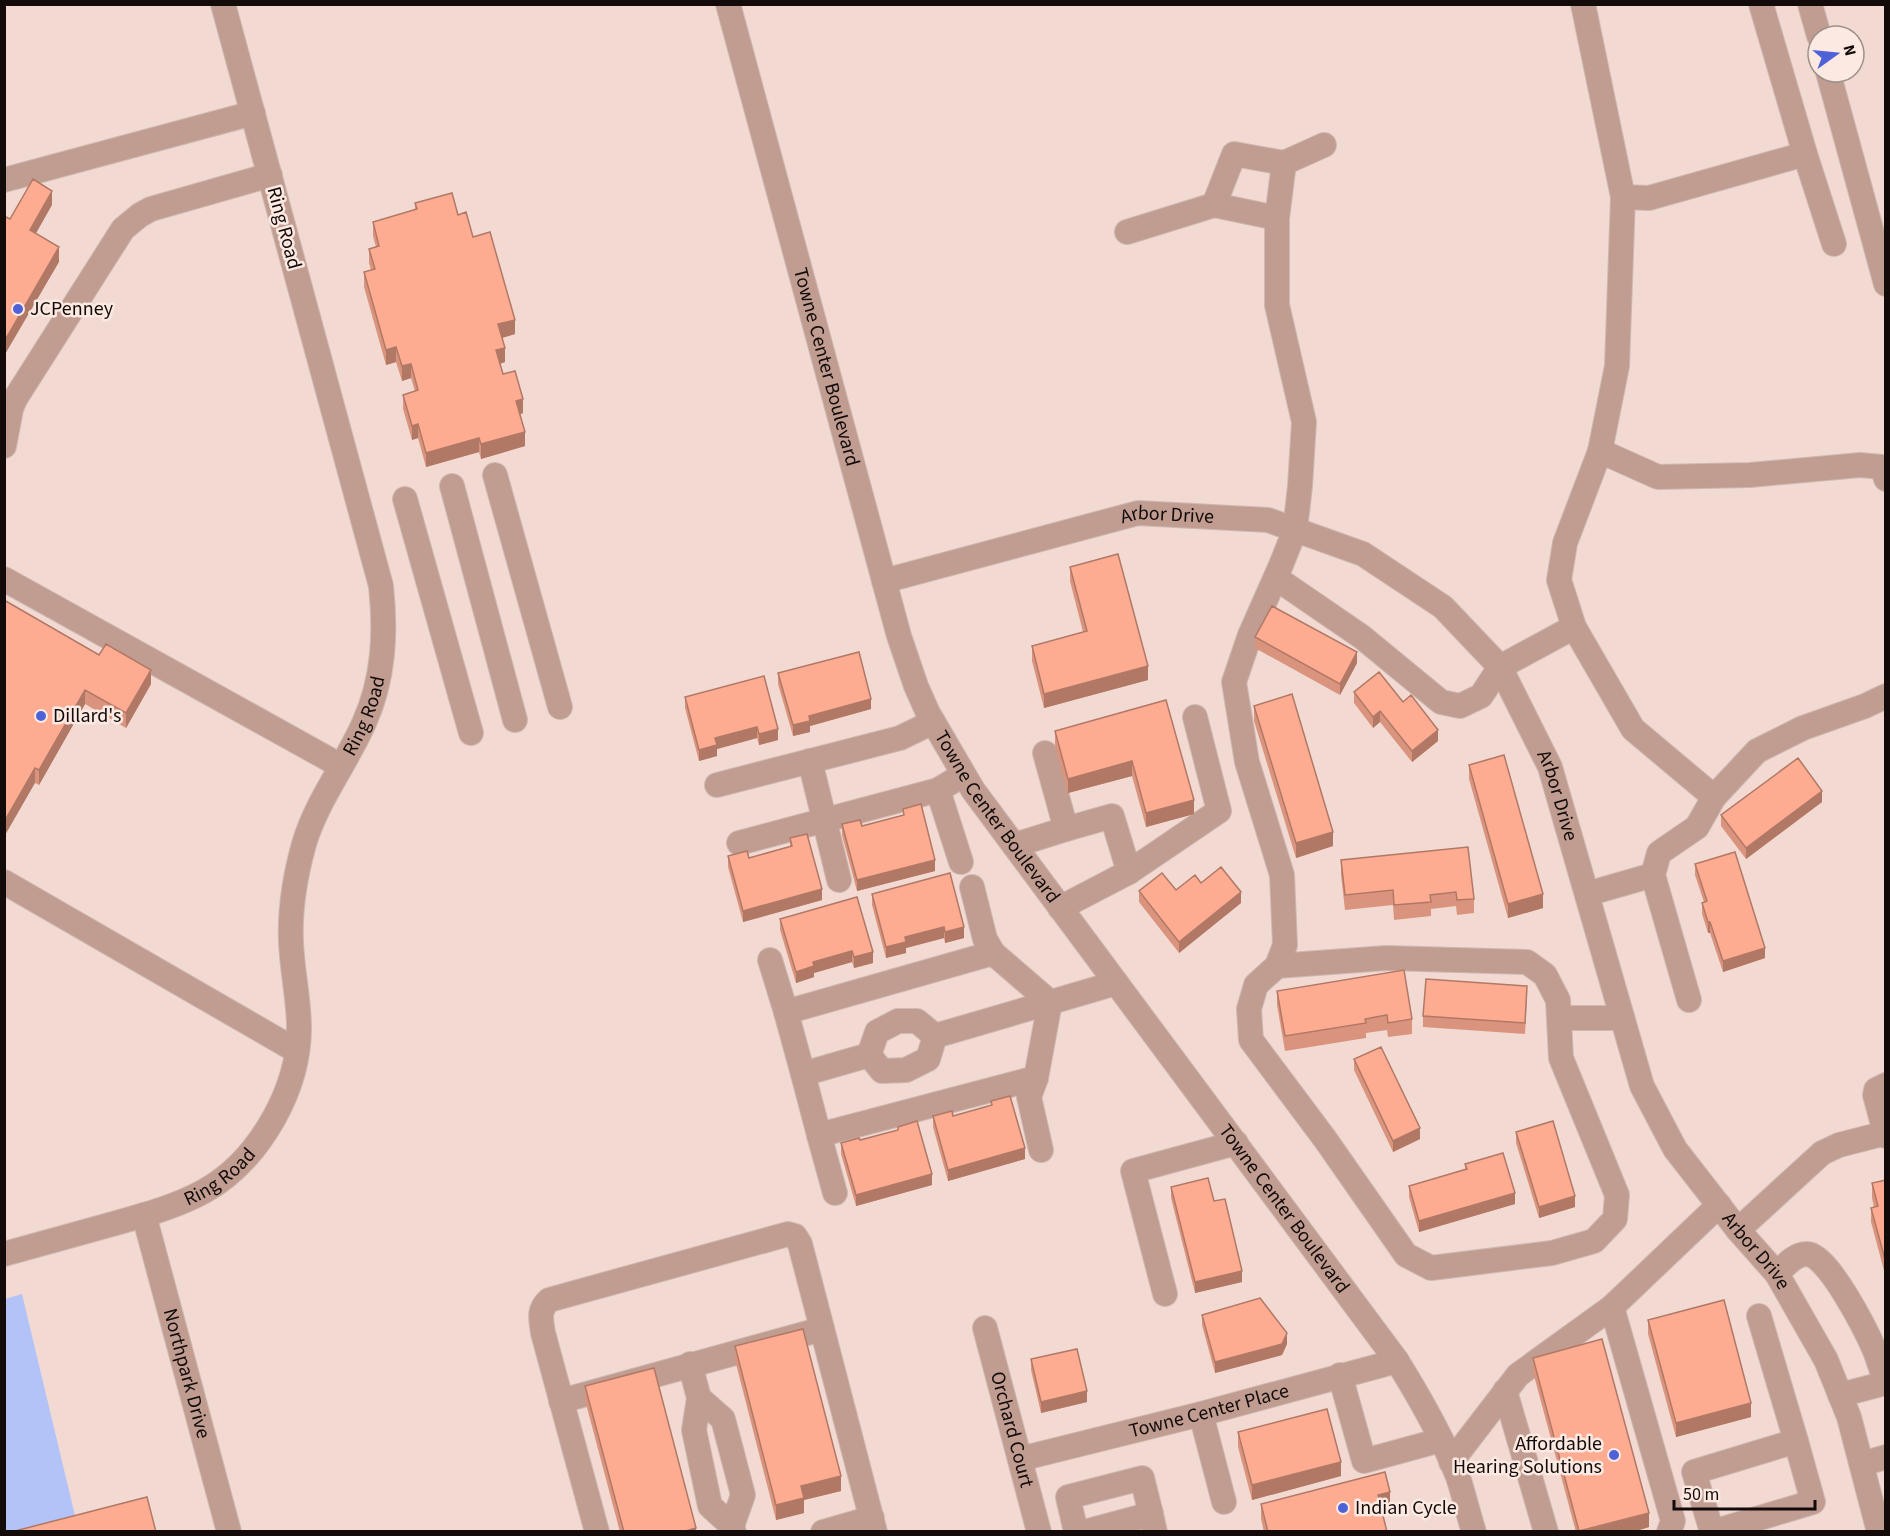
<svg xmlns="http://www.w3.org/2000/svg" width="1890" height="1536" viewBox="0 0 1890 1536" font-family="'Source Sans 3',sans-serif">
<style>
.green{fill:#b3c3f8}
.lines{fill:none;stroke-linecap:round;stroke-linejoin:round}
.minor-casing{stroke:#ceb9b3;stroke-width:26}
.minor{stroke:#c19d91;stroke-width:24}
.wall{fill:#da947d}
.shaded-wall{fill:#b17866}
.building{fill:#fdac91;stroke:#b17866;stroke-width:1.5}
.poi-dot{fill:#4f61d6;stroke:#fce9e2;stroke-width:2}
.labels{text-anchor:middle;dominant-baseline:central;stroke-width:5;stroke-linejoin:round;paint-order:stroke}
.street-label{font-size:20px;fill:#120b09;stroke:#fce9e2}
.poi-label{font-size:20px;fill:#120b09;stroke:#fce9e2;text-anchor:start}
</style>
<rect width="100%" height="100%" fill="#f2dad3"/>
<path class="green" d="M 22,1294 L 77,1524 L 47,1531 L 5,1532 L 5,1299 Z"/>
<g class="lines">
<g class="minor-casing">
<g id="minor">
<path id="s1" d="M 728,4 L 899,636 L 916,686 L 928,713 L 973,790 L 1397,1361 C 1420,1398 1442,1436 1458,1477 C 1464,1495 1468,1514 1474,1532"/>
<path d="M 1583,4 L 1623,197 L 1617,366 L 1600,451 L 1565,543 L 1559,580 L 1574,627 L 1633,729 L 1714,797"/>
<path d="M 1761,4 L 1805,154 L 1834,244"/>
<path d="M 1810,4 L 1819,36"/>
<path d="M 1828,72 L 1886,284"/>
<path d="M 4,180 L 253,113"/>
<path d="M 1623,197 L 1649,198 L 1805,154"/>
<path d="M 1277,218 L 1214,205 L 1234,154 L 1284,163"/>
<path d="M 1127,232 L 1214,205"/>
<path d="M 4,446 L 11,409 L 15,399 L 123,229 L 140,215 L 151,209 L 270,175"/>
<path d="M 1600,451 L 1658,477 L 1750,475 L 1860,465 L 1882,467 L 1886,479"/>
<path d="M 495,475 L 560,707"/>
<path d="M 452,486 L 515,720"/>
<path d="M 405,499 L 471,733"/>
<path d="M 1276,578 L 1362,637 L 1441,702 L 1460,706 L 1481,696 L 1500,667 L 1574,627"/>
<path d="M 4,579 L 341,766"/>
<path id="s2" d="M 884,581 L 1138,513 L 1268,520 L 1363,554 L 1443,607 L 1500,667 L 1550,767 L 1642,1086 L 1675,1149 L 1738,1230 L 1777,1274 L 1826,1360 L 1849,1417 L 1879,1532"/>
<path d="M 810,761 L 839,880"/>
<path d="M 717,785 L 900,738 L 933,722"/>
<path d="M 938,790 L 961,862"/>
<path d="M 1066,829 L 1112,816 L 1129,872"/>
<path d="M 739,843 L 938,790 L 963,775"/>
<path d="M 1015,845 L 1066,829 L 1045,753"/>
<path d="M 4,882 L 297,1051"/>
<path d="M 972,887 L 985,939 L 993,953 L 786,1012 L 803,1074 L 869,1055 L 882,1071 L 906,1070 L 928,1059 L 935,1036 L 1116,983"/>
<path d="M 1587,894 L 1653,875"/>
<path d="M 1060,908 L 1129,872 L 1219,811 L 1195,717"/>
<path d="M 993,953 L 1050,1002 L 1036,1078 L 1029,1097 L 1041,1150"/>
<path d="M 770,960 L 786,1012"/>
<path d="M 1277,966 L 1386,958 L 1527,962 L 1545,975 L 1558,1000 L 1561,1058 L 1617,1195 L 1615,1219 L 1594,1241 L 1552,1253 L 1431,1268 L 1406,1255 L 1325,1139 L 1251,1040 L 1249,1009 L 1256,985 L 1277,966 L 1285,945 L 1282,875 L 1247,762 L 1234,682 L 1250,635 L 1281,565 L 1295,530 L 1300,486 L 1304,422 L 1277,305 L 1277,218 L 1284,163 L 1324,145"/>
<path d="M 1689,1000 L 1653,875 L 1659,853 L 1697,827 L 1714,797 L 1757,751 L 1803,728 L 1865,706 L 1886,696"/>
<path d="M 1560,1018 L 1622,1018"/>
<path d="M 869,1055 L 877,1032 L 898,1021 L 917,1021 L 935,1036"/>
<path d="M 803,1074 L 819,1135 L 1036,1078"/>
<path d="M 1886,1085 L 1876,1090 L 1875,1095 L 1886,1136"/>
<path d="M 819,1135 L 835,1193"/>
<path id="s3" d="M 144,1215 L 229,1532"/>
<path d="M 1738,1230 L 1822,1153 L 1839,1145 L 1886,1133"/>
<path id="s4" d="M 4,1254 C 39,1244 74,1235 109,1225 C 185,1204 233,1191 274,1118 C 289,1091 299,1060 299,1028 C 299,1004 294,980 292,956 C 288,919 294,880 304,844 C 317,800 346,764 364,723 C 384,679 386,633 381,586 L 223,4"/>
<path d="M 1777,1274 C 1785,1266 1794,1254 1807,1254 C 1828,1254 1867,1332 1875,1351 C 1879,1362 1882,1372 1886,1382"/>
<path d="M 1165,1294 L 1133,1171 L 1236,1143"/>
<path d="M 1612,1307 L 1673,1521 L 1669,1532"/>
<path d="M 1759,1316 L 1796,1441"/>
<path id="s5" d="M 985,1328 L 1039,1532"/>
<path d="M 690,1364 L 699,1398 L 694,1430 L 710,1506 L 732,1526 L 734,1532"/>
<path d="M 1340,1375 L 1364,1461 L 1441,1440"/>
<path d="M 1505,1391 L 1546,1532"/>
<path d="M 1840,1395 L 1886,1383"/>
<path d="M 699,1398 L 723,1419 L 743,1495 L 732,1526"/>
<path d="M 561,1401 L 822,1329"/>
<path d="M 1201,1414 L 1224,1502"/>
<path id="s6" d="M 1020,1459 L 1201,1414 L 1397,1361"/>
<path d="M 1451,1462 L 1518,1375 L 1612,1307 L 1719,1205"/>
<path d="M 1862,1464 L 1886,1457"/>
<path d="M 597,1532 L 543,1333 C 541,1319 538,1310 549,1300 L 788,1234 L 795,1236 L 800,1244 L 875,1532"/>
<path d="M 823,1532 L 872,1518"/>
<path d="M 1076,1532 L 1068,1497 L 1142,1478 L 1151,1514"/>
<path d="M 1084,1532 L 1151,1514 L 1155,1532"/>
<path d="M 1712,1532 L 1694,1472 L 1796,1441 L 1813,1502 L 1713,1532"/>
</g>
</g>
<use href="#minor" class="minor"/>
</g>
<path class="wall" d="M 415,203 L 458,215 L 473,237 L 515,334 L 502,338 L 505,362 L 500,364 L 503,374 L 523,413 L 520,414 L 525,446 L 481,459 L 479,452 L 426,467 L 418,438 L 412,440 L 403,409 L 403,395 L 415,391 L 411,378 L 402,381 L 396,362 L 386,365 L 364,287 L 364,272 L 371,270 L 369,263 L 369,249 L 376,247 L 373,236 L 373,222 L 415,210 Z
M 1070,567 L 1148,680 L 1044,708 L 1032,661 L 1032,646 L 1083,632 L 1070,581 Z
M 4,600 L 151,684 L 126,728 L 85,704 L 39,785 L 35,783 Z
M 1255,637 L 1357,663 L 1340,695 L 1255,648 Z
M 778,673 L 871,709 L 810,726 L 810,732 L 793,736 L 778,684 Z
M 764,676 L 778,740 L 759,745 L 757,738 L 717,749 L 717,756 L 699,761 L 685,708 L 685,697 Z
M 1354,692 L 1403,702 L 1438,741 L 1412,762 L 1380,722 L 1373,728 L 1354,703 Z
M 1166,700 L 1194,814 L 1146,827 L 1132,776 L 1068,793 L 1055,746 L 1055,731 Z
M 1254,706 L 1333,846 L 1296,858 L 1254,721 Z
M 1469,765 L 1543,908 L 1508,918 L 1469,779 Z
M 1822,802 L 1746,859 L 1721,826 L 1721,815 Z
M 903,809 L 935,871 L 857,891 L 842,835 L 842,824 L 862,826 L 903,815 Z
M 790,838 L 822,900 L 743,922 L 728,867 L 728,856 L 749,858 L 790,846 Z
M 1468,847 L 1474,899 L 1474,913 L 1457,915 L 1456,906 L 1431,909 L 1431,916 L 1394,920 L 1393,905 L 1345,910 L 1341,875 L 1341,860 Z
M 1695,864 L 1765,958 L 1723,972 L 1710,933 L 1708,933 L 1702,914 L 1702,903 L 1704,902 L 1695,875 Z
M 1201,883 L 1241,903 L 1179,953 L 1139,902 L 1139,891 L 1176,890 Z
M 872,894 L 964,938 L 945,943 L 944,938 L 906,948 L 906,953 L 886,958 L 872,905 Z
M 857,897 L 873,963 L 854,968 L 852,962 L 814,973 L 814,977 L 796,983 L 780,930 L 780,919 Z
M 1277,991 L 1412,1019 L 1412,1034 L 1388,1037 L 1387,1030 L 1366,1033 L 1366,1038 L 1285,1051 L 1277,1005 Z
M 1527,997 L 1525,1034 L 1423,1027 L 1423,1016 Z
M 1354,1059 L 1420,1139 L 1393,1152 L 1354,1070 Z
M 991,1101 L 1025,1159 L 948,1181 L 933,1127 L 933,1116 L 953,1116 L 991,1106 Z
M 898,1127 L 932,1185 L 856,1206 L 841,1154 L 841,1143 L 860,1140 L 898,1130 Z
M 1516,1132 L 1575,1207 L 1539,1218 L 1516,1143 Z
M 1465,1164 L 1515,1204 L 1419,1232 L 1409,1197 L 1409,1186 L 1465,1169 Z
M 1886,1180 L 1886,1278 L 1871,1222 L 1871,1208 L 1874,1207 L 1872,1198 L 1872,1183 Z
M 1171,1187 L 1214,1201 L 1242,1282 L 1195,1293 L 1171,1198 Z
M 1202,1315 L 1287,1344 L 1282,1355 L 1215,1373 L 1202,1325 Z
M 1648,1320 L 1751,1417 L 1676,1437 L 1648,1334 Z
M 735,1346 L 841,1491 L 804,1500 L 804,1513 L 776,1520 L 735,1360 Z
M 1533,1358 L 1649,1527 L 1633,1532 L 1576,1532 L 1533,1372 Z
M 1031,1359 L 1087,1402 L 1041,1413 L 1031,1370 Z
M 585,1386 L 696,1532 L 620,1532 L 585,1400 Z
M 1238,1432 L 1341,1476 L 1252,1500 L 1238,1447 Z
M 1261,1504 L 1390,1507 L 1381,1509 L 1387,1532 L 1264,1532 L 1261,1519 Z"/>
<path class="shaded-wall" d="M 52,191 L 52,205 L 30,244 L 30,230 Z
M 59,247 L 59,262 L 4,356 L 4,342 Z
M 515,320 L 515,334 L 498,339 L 498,324 Z
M 396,347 L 396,362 L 386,365 L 386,350 Z
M 505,348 L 505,362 L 496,365 L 496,350 Z
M 411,364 L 411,378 L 402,381 L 402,366 Z
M 523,399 L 523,413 L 516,416 L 516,401 Z
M 418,424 L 418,438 L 412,440 L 412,426 Z
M 525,432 L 525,446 L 481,459 L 481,444 Z
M 479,438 L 479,452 L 426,467 L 426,453 Z
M 1357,652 L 1357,663 L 1340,695 L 1340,684 Z
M 1148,666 L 1148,680 L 1044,708 L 1044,694 Z
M 151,670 L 151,684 L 126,728 L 126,713 Z
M 85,690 L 85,704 L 39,785 L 39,770 Z
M 871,699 L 871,709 L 810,726 L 810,732 L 793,736 L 793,725 L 809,716 Z
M 1380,711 L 1380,722 L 1373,728 L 1373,717 Z
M 757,727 L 757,738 L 717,749 L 717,756 L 699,761 L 699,750 L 715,738 Z
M 778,729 L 778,740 L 759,745 L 759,734 Z
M 1438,730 L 1438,741 L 1412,762 L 1412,751 Z
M 1132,761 L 1132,776 L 1068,793 L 1068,779 Z
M 35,768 L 35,783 L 4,837 L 4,822 Z
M 1822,791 L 1822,802 L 1746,859 L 1746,848 Z
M 1194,800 L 1194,814 L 1146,827 L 1146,813 Z
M 1333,832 L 1333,846 L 1296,858 L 1296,843 Z
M 935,860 L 935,871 L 857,891 L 857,880 Z
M 822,889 L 822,900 L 743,922 L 743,911 Z
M 1241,892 L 1241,903 L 1179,953 L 1179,942 Z
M 1543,894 L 1543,908 L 1508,918 L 1508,904 Z
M 1708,922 L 1710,922 L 1710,933 L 1708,933 Z
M 944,927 L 944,938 L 906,948 L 906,953 L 886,958 L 886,947 L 905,937 Z
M 964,927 L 964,938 L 945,943 L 945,932 Z
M 1765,948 L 1765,958 L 1723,972 L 1723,961 Z
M 852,951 L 852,962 L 814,973 L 814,977 L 796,983 L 796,972 L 813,962 Z
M 873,952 L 873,963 L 854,968 L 854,957 Z
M 1420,1128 L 1420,1139 L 1393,1152 L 1393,1141 Z
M 1025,1148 L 1025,1159 L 948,1181 L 948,1170 Z
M 932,1174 L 932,1185 L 856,1206 L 856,1195 Z
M 1515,1193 L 1515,1204 L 1419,1232 L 1419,1221 Z
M 1575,1196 L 1575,1207 L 1539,1218 L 1539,1207 Z
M 1242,1271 L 1242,1282 L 1195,1293 L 1195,1282 Z
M 1287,1333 L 1287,1344 L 1282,1355 L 1215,1373 L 1215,1362 Z
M 1087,1391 L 1087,1402 L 1041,1413 L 1041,1402 Z
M 1751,1403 L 1751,1417 L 1676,1437 L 1676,1423 Z
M 1341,1462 L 1341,1476 L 1252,1500 L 1252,1485 Z
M 841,1476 L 841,1491 L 804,1500 L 804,1513 L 776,1520 L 776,1505 L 801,1486 Z
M 1390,1492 L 1390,1507 L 1378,1510 L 1378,1495 Z
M 1649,1513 L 1649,1527 L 1633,1532 L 1579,1532 Z
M 696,1528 L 696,1532 L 682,1532 Z"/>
<path class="building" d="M 33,179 L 52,191 L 30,230 L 59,247 L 4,342 L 4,216 L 10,219 Z
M 452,193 L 458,215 L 466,212 L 473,237 L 490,232 L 515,320 L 498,324 L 505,348 L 496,350 L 503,374 L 515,371 L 523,399 L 516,401 L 525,432 L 481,444 L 479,438 L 426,453 L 418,424 L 412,426 L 403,395 L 418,390 L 411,364 L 402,366 L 396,347 L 386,350 L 364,272 L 375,269 L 369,249 L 379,246 L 373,222 L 417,209 L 415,203 Z
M 1118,554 L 1148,666 L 1044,694 L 1032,646 L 1087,631 L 1070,567 Z
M 4,600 L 99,655 L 106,644 L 151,670 L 126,713 L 85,690 L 39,770 L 35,768 L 4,822 Z
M 1272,606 L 1357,652 L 1340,684 L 1255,637 Z
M 859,652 L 871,699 L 809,716 L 810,721 L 793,725 L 778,673 Z
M 1379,672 L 1403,702 L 1411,695 L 1438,730 L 1412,751 L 1380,711 L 1373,717 L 1354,692 Z
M 764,676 L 778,729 L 759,734 L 757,727 L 715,738 L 717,745 L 699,750 L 685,697 Z
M 1292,694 L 1333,832 L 1296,843 L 1254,706 Z
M 1166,700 L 1194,800 L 1146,813 L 1132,761 L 1068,779 L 1055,731 Z
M 1504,755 L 1543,894 L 1508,904 L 1469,765 Z
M 1798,758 L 1822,791 L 1746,848 L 1721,815 Z
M 921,804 L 935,860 L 857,880 L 842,824 L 860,820 L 862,826 L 904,815 L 903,809 Z
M 807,834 L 822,889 L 743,911 L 728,856 L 747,851 L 749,858 L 792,846 L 790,838 Z
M 1468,847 L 1474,899 L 1457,900 L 1456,892 L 1430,895 L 1431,902 L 1394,905 L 1393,890 L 1345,895 L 1341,860 Z
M 1735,852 L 1765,948 L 1723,961 L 1710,922 L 1708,922 L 1702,903 L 1707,901 L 1695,864 Z
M 1221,867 L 1241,892 L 1179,942 L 1139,891 L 1162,873 L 1176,890 L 1195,875 L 1201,883 Z
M 950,873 L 964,927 L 945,932 L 944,927 L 905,937 L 906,942 L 886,947 L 872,894 Z
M 857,897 L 873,952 L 854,957 L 852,951 L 813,962 L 814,966 L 796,972 L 780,919 Z
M 1404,970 L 1412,1019 L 1388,1023 L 1387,1015 L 1365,1019 L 1366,1023 L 1285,1036 L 1277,991 Z
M 1426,979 L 1527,986 L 1525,1023 L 1423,1016 Z
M 1381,1047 L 1420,1128 L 1393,1141 L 1354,1059 Z
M 1010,1096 L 1025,1148 L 948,1170 L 933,1116 L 952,1111 L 953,1116 L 992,1105 L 991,1101 Z
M 917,1121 L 932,1174 L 856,1195 L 841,1143 L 859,1138 L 860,1140 L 898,1130 L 898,1127 Z
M 1553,1121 L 1575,1196 L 1539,1207 L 1516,1132 Z
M 1503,1153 L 1515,1193 L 1419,1221 L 1409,1186 L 1467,1169 L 1465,1164 Z
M 1208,1178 L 1214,1201 L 1225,1199 L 1242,1271 L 1195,1282 L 1171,1187 Z
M 1886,1180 L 1886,1263 L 1871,1208 L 1878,1206 L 1872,1183 Z
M 1260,1298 L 1287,1333 L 1282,1344 L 1215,1362 L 1202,1315 Z
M 1724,1300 L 1751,1403 L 1676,1423 L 1648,1320 Z
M 803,1329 L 841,1476 L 801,1486 L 804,1498 L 776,1505 L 735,1346 Z
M 1602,1339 L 1649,1513 L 1579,1531 L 1533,1358 Z
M 1077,1349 L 1087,1391 L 1041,1402 L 1031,1359 Z
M 654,1368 L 696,1528 L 682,1532 L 624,1532 L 585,1386 Z
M 1327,1409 L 1341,1462 L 1252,1485 L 1238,1432 Z
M 1385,1472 L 1390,1492 L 1378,1495 L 1387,1532 L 1268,1532 L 1261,1504 Z
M 147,1497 L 156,1532 L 11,1532 Z"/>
<g class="poi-dot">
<circle cx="18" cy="309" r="6"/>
<circle cx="41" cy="716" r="6"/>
<circle cx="1614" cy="1455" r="6"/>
<circle cx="1343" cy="1508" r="6"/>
</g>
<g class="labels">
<g class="street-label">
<text transform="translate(284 228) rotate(75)">Ring Road</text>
<text stroke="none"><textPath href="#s1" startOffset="376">Towne Center Boulevard</textPath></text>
<text stroke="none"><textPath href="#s2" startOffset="292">Arbor Drive</textPath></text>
<text stroke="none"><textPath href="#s4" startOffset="735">Ring Road</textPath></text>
<text stroke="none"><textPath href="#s2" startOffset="814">Arbor Drive</textPath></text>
<text stroke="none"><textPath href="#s1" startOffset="862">Towne Center Boulevard</textPath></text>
<text stroke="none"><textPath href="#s4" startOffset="231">Ring Road</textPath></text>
<text stroke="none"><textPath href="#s1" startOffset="1348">Towne Center Boulevard</textPath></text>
<text stroke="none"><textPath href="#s2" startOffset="1318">Arbor Drive</textPath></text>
<text stroke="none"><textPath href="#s3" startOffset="164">Northpark Drive</textPath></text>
<text stroke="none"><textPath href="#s6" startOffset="195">Towne Center Place</textPath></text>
<text stroke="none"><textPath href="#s5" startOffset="105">Orchard Court</textPath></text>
</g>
<g class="poi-label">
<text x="30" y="309">JCPenney</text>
<text x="53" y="716">Dillard's</text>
<text x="1602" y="1444" text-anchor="end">Affordable<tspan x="1602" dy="23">Hearing Solutions</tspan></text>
<text x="1355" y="1508">Indian Cycle</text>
</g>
</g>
<rect width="1890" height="1536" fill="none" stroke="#120b09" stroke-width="12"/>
<g transform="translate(1836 54) rotate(75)"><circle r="28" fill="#fce9e2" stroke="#9e908b" stroke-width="1.5"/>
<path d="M0-4.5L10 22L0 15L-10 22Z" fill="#4f61d6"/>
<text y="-9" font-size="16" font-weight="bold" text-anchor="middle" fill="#120b09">N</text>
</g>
<path d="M1674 1500v9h141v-9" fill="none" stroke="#120b09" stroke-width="3"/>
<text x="1683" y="1500" font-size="18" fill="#120b09" stroke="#fce9e2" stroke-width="4.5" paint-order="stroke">50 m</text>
</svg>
